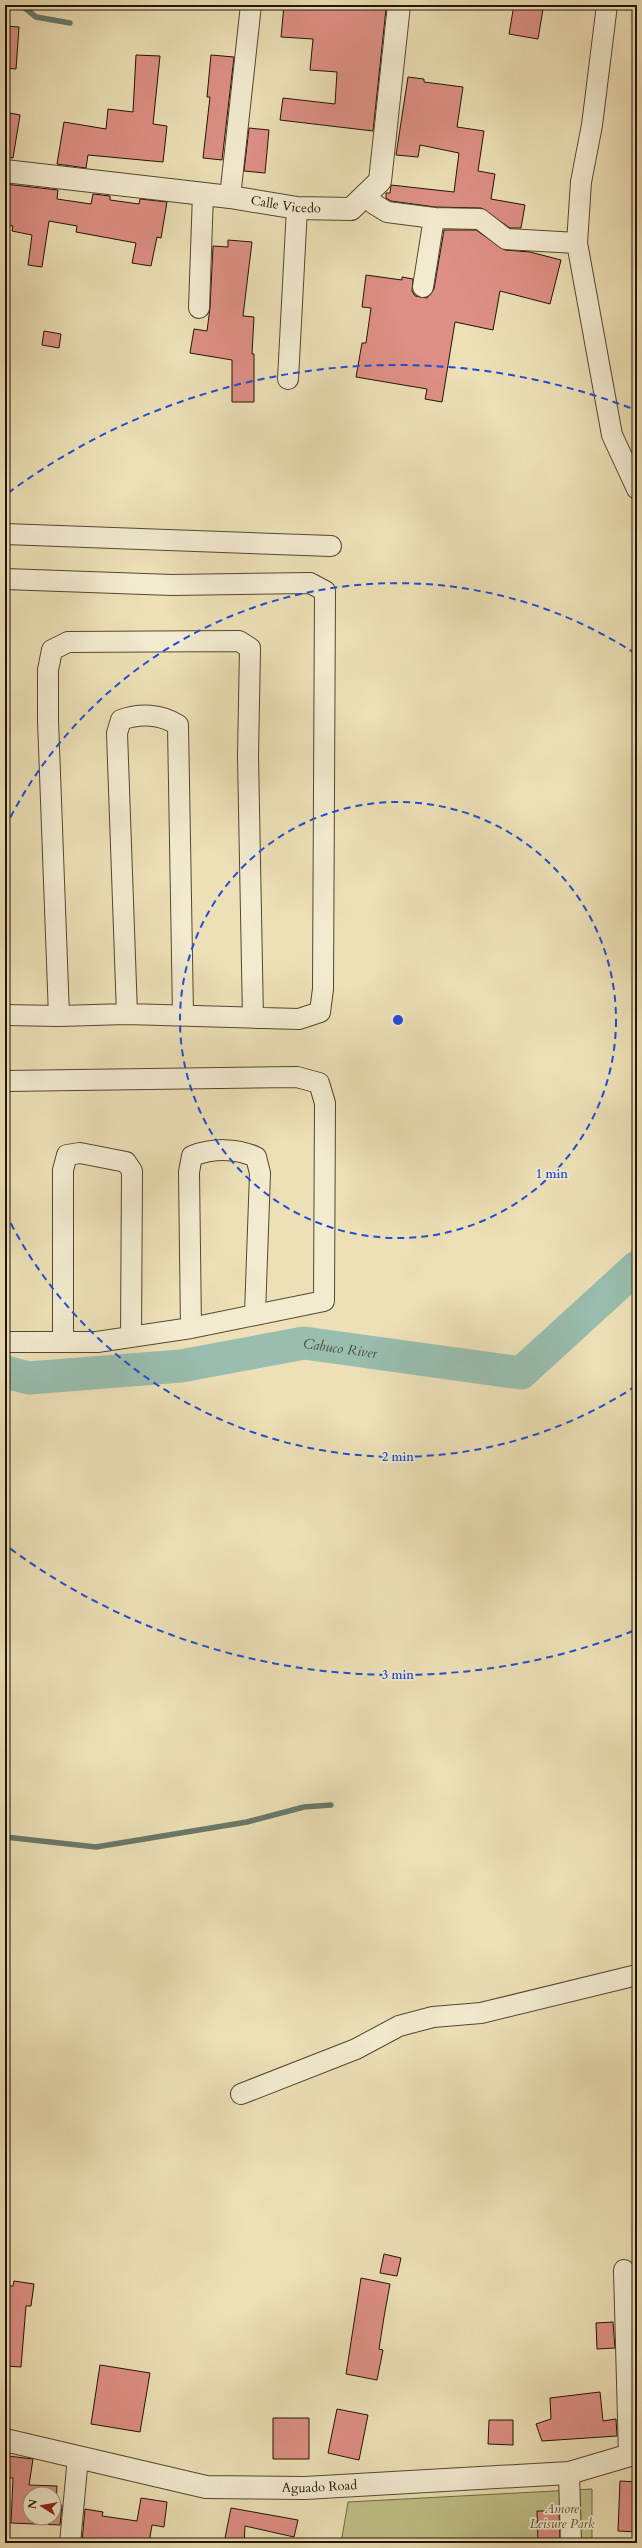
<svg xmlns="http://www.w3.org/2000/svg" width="642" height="2548" viewBox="0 0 642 2548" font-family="Cardo,serif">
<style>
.green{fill:#c0c088;stroke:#706a46}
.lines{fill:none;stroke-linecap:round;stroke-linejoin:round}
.stream{stroke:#69796a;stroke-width:5.5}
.river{stroke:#99bdae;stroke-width:33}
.building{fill:#de9086;stroke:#211403;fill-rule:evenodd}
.minor-casing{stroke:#544730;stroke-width:22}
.tertiary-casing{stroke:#544730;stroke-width:24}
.minor{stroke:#f3ebd0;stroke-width:20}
.tertiary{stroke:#f3ebd0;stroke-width:22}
.ring{fill:none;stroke:#1d4ed8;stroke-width:2;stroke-dasharray:7 5}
.labels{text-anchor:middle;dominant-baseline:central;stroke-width:3.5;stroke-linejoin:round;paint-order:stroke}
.street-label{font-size:13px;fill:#211403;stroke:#f3ebd0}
.park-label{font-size:13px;font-style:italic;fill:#595032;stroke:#f3ebd0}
.water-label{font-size:14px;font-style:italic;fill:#4b4f3f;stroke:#f3ebd0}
.centre{fill:#1d4ed8;stroke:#f3ebd0;stroke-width:2}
.ring-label{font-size:12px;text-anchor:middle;font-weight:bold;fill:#1d4ed8;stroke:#f3ebd0;stroke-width:3.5;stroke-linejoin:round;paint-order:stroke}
</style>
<rect width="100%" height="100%" fill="#ede0b6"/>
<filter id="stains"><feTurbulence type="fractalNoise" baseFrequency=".005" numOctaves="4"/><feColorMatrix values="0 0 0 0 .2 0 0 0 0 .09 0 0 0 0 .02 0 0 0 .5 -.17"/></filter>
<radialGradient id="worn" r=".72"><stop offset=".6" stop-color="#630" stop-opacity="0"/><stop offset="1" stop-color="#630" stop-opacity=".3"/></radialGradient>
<path class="green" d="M 592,2489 L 592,2543 L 341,2543 L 348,2502 Z"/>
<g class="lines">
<path class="stream" d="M 21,5 L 36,17 L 70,23
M 5,1837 L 96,1847 L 247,1822 L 304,1807 L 331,1805"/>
<path class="river" id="s1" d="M 5,1372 L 29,1378 L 181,1366 L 304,1343 L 521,1373 L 637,1267"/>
</g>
<path class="building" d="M 284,5 L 386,9 L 373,131 L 280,120 L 283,98 L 335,104 L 337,72 L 310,70 L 313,39 L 281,37 Z
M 514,5 L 543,9 L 538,39 L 509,34 Z
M 5,26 L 19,27 L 16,69 L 5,68 Z
M 136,55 L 160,56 L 153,124 L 167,126 L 163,162 L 88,155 L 86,168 L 57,164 L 64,122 L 106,129 L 108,109 L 133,112 Z
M 211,55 L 234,57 L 222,160 L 203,158 L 210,97 L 207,97 Z
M 408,77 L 424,79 L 424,82 L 463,87 L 457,127 L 484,131 L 478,171 L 495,174 L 491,199 L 525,205 L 521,228 L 510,228 L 481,208 L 435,207 L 391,201 L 386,198 L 386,193 L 390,193 L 391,185 L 454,192 L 459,153 L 420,145 L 418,157 L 396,155 Z
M 5,112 L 20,115 L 13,158 L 5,157 Z
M 249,128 L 269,130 L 265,173 L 244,171 Z
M 5,184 L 58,190 L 57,199 L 91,204 L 93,194 L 110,196 L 110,200 L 139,204 L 140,199 L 167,202 L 161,238 L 157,237 L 151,266 L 132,263 L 136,243 L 76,232 L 77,226 L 49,221 L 42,267 L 28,265 L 32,235 L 12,231 L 13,226 L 5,225 Z
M 444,230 L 476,230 L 505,250 L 530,252 L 561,260 L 550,304 L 500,291 L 493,330 L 455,322 L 442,402 L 425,399 L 427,389 L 356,377 L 362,343 L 366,343 L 371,308 L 362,307 L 366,275 L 402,280 L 402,277 L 413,279 L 412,291 L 415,296 L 427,298 L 434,289 Z
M 228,240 L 252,242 L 243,316 L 254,317 L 252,354 L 254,354 L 254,402 L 232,402 L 232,360 L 190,353 L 194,329 L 207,331 L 210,308 L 213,246 L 228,247 Z
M 44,331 L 61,334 L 59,348 L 42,345 Z
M 384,2254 L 401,2258 L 397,2276 L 380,2273 Z
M 361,2278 L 390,2284 L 384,2317 L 379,2349 L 383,2350 L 377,2380 L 346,2374 Z
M 14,2281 L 34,2284 L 31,2306 L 26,2306 L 21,2367 L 5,2366 L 5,2286 L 13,2286 Z
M 613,2322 L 615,2348 L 597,2349 L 596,2323 Z
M 100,2365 L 150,2373 L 140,2432 L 91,2424 Z
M 600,2392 L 603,2421 L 616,2419 L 617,2436 L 542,2441 L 536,2424 L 551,2419 L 550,2398 Z
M 337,2409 L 368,2415 L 359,2460 L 328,2453 Z
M 273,2418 L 309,2418 L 309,2459 L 273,2459 Z
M 489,2420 L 513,2420 L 513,2445 L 488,2444 Z
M 8,2456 L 33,2459 L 29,2485 L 57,2486 L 56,2505 L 62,2505 L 60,2525 L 11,2523 L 13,2478 L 5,2477 ZM 30,2494 L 54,2494 L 54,2518 L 30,2518 Z
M 620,2481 L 637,2482 L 637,2532 L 618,2531 Z
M 141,2498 L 167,2502 L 164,2527 L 152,2525 L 149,2543 L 118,2540 L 118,2543 L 82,2541 L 85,2509 L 103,2512 L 102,2516 L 137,2521 Z
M 231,2508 L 298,2520 L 294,2537 L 245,2526 L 244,2543 L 224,2543 Z
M 537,2511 L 559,2511 L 560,2543 L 538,2543 Z"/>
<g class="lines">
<g class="minor-casing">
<path id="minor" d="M 366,195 L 374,204 L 387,212 L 434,218 L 480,219 L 506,239 L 577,243 L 581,182 L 592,125 L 607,5
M 230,197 L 251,5
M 577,243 L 612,435 L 637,489
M 423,287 L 434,218
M 199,308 L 203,194
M 288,379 L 297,208
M 5,534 L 331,546
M 5,579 L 172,585 L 310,583 L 325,591 L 323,989 L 320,1012 L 299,1019 L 127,1014 L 59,1016 L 5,1015
M 127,1014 L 117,733 L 121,720 C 140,713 161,714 178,725 L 183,1015
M 59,1016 L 48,720 L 48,670 L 52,650 L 68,642 L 239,641 L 250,648 L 248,756 L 253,1018
M 5,1081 L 297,1077 L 319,1083 L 325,1103 L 324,1301 L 191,1328 L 97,1342 L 5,1342
M 191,1328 L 189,1172 L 192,1156 C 213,1148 236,1148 256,1157 L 260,1173 L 255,1314
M 63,1340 L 63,1170 L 67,1155 L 80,1153 L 126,1162 L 132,1171 L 131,1337
M 241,2094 L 356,2049 L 399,2026 L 433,2017 L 481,2013 L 637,1975
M 624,2270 L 629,2456
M 569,2473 L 571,2543
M 70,2543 L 78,2457"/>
</g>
<g class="tertiary-casing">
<g id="tertiary">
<path id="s2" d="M 5,171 L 230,197 L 297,208 L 351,209 L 380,181 L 399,5"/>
<path id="s3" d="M 5,2440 L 206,2487 L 305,2488 L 569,2473 L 637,2453"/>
</g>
</g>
<use href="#minor" class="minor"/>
<use href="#tertiary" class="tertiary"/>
</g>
<g class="ring">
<circle cx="398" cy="1020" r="218"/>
<path d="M636 1386A437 437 0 0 1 5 1212M5 828A437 437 0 0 1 636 654"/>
<path d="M633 1631A655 655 0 0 1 8 1547M8 493A655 655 0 0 1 633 409"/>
</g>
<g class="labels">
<g class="street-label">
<text stroke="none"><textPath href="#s2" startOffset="283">Calle Vicedo</textPath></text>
<text stroke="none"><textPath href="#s3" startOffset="320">Aguado Road</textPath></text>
</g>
<g class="park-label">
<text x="562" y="2509">Amore<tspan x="562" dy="15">Leisure Park</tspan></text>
</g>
<g class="water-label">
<text stroke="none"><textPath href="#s1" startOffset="339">Cabuco River</textPath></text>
</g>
</g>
<circle cx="398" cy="1020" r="6" class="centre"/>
<g class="ring-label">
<text x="552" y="1178">1 min</text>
<text x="398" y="1461">2 min</text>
<text x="398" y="1679">3 min</text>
</g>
<rect width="642" height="2548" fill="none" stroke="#ede0b6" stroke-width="20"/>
<rect x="6" y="6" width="630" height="2536" fill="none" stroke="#211403" stroke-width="2"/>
<rect x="10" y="10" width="622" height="2528" fill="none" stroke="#211403"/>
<g transform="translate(42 2506) rotate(281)"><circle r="19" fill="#f3ebd0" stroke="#9f957e"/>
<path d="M0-3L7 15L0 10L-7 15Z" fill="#8f2418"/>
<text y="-6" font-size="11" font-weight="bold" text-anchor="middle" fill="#211403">N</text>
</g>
<rect width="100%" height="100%" filter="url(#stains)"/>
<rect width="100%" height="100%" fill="url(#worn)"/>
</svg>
